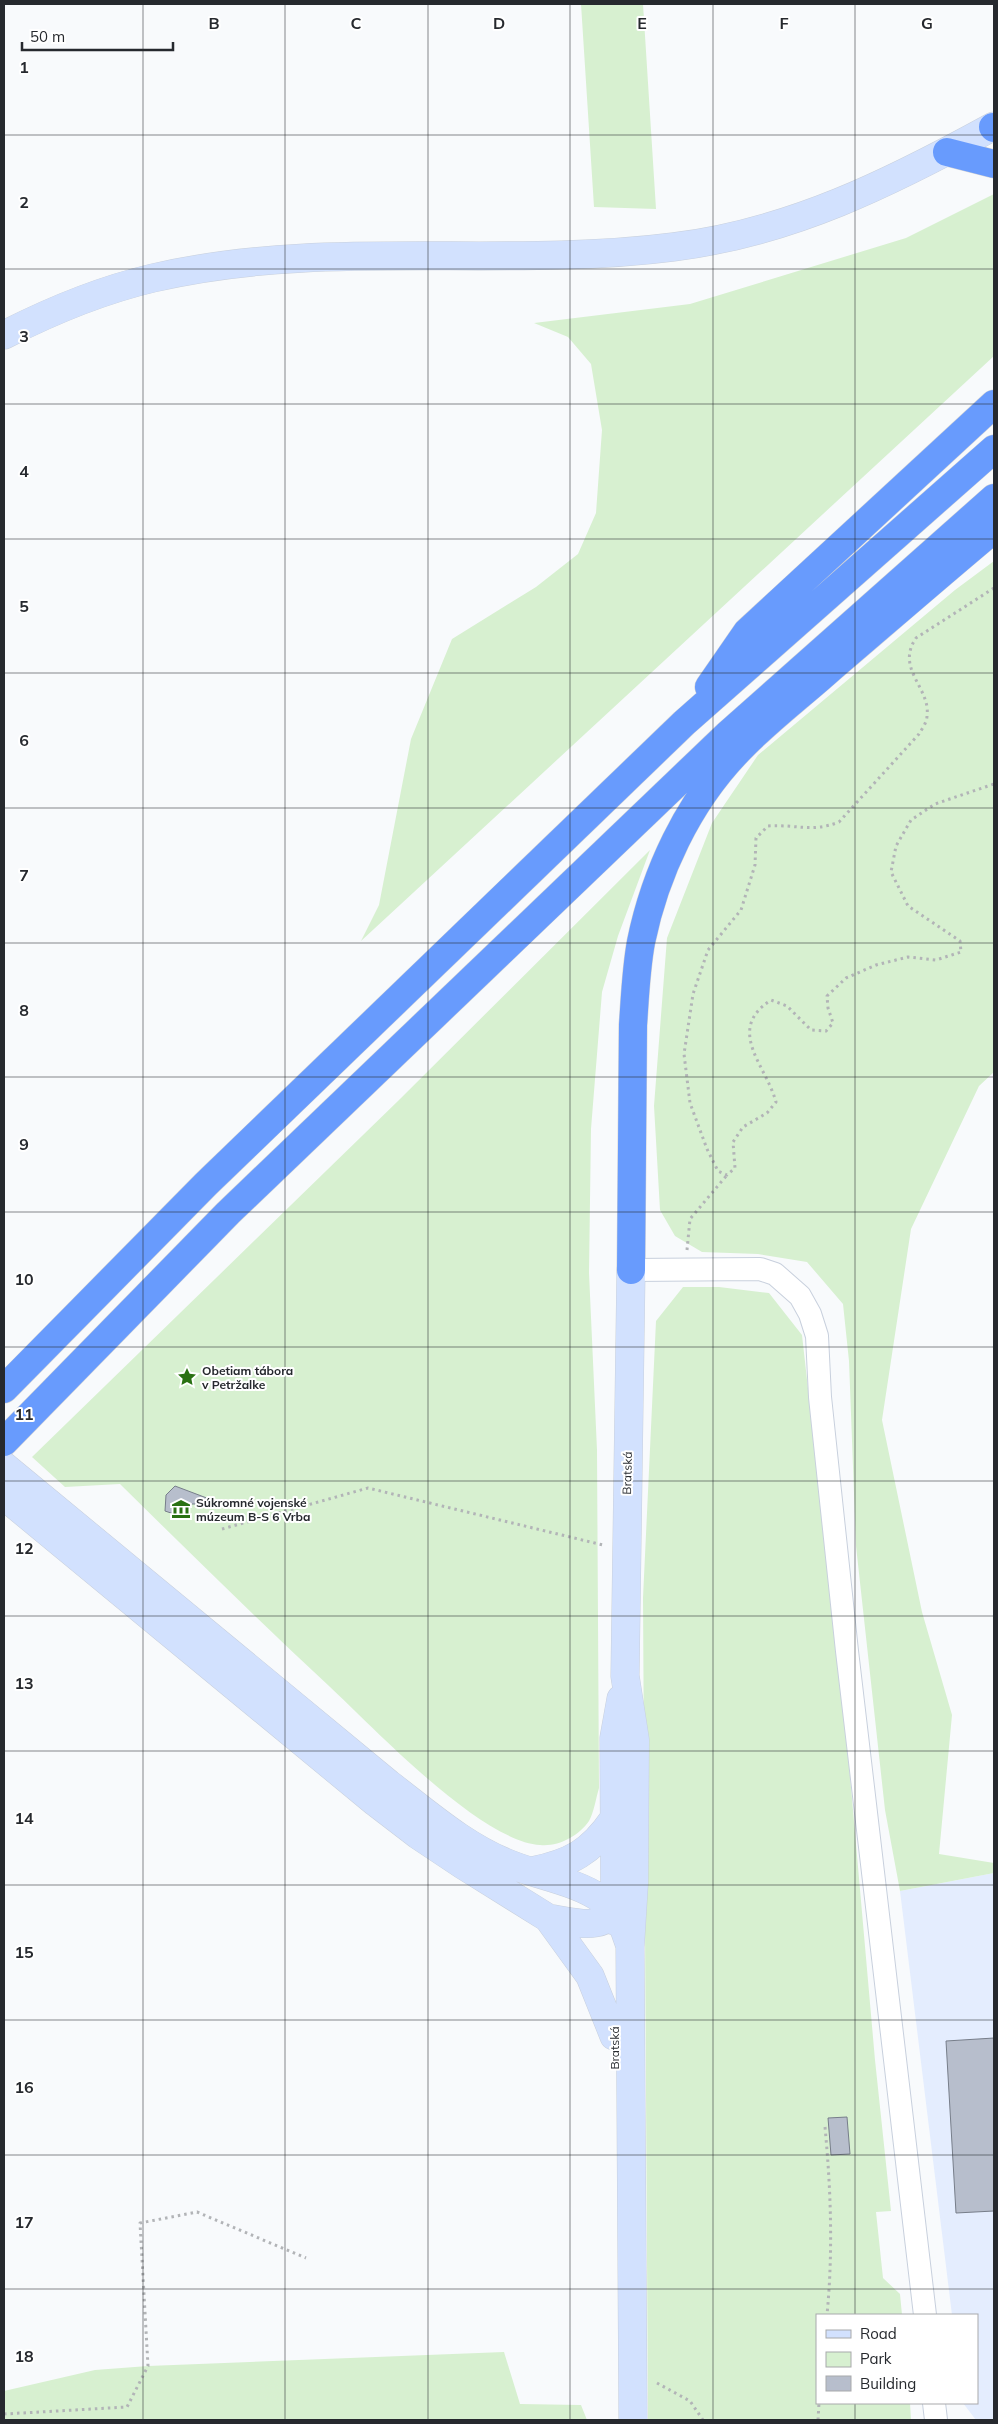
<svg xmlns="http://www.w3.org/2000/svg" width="998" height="2424" viewBox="0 0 998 2424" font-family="Mulish,sans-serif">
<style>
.built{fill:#e4edfe}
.green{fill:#d7f0d0}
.building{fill:#b7becc;stroke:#777e8a}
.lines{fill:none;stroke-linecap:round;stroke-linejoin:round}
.street-casing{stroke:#c8d0dd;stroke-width:24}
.secondary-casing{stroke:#c8d0dd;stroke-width:29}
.highway-casing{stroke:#d4d4d5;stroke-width:29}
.path{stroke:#b2b4b7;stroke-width:3;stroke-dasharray:2.5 4;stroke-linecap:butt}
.street{stroke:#fff;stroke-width:22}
.secondary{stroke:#d2e1fe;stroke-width:28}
.highway{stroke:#689bfd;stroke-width:28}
.grid{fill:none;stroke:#26292e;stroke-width:1;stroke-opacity:0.55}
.labels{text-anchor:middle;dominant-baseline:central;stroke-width:4;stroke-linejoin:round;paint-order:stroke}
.poi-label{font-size:12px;font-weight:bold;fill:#26292e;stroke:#fff;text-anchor:start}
.street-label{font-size:12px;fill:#26292e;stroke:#fff}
.grid-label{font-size:16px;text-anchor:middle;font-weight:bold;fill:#26292e;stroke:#fff;stroke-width:4;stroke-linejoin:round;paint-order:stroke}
</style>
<rect width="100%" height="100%" fill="#f8fafc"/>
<path class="built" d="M 994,1873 L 994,2420 L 976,2420 L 963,2403 L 977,2403 L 977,2315 L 952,2315 L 900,1891 Z"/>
<path class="green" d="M 581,4 L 643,4 L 656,209 L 594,207 Z
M 994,194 L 994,356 L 361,941 L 379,905 L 411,739 L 452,639 L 536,587 L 578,554 L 596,513 L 602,430 L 591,364 L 568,337 L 534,323 L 690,304 L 906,238 Z
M 994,561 L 994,1072 L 979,1086 L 911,1229 L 882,1420 L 922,1612 L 952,1715 L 939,1854 L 994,1863 L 994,1873 L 900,1891 L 885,1810 L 856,1546 L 849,1361 L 843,1304 L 807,1262 L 758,1254 L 702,1252 L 675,1236 L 660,1210 L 654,1106 L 667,938 L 712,823 L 758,755 L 955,590 Z
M 650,850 L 618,936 L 602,992 L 591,1129 L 589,1273 L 597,1450 L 599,1788 C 596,1798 594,1812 589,1821 C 579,1836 558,1847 540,1845 C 480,1841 374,1728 329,1686 C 258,1620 189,1552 120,1484 L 65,1487 L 32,1457 L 399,1100 Z
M 683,1287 L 719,1287 L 769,1293 L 802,1335 L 845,1719 L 875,2060 L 891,2211 L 876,2212 L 883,2278 L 900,2294 L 902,2315 L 817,2315 L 817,2403 L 910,2403 L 911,2420 L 648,2420 L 643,1598 L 656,1321 Z
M 504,2352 L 520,2404 L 581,2405 L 587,2420 L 4,2420 L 4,2391 L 95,2370 L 148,2366 Z"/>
<path class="building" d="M 175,1486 L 220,1503 L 220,1504 L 187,1504 L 183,1517 L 165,1511 L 166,1495 Z
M 994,2038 L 994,2211 L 956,2213 L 946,2041 Z
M 847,2117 L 850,2154 L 831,2155 L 828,2118 Z"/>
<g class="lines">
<g class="street-casing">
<path id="street" d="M 631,1270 L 760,1269 L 775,1274 L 800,1296 L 810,1314 L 817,1336 L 820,1397 L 847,1651 L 925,2315
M 934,2403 L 936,2420"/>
</g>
<g class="secondary-casing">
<path id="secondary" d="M 4,335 C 51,311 102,290 153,278 C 324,238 500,269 673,247 C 790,233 892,182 994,126
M 631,1270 L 625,1676 L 635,1740 L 634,1883 L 630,1947 L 633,2420
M 4,1466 L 389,1784 C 427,1813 466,1848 512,1865 C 540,1876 577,1882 601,1899 C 615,1908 625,1928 629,1943
M 4,1496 L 375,1802 L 418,1835 L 463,1865 L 548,1918 L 590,1976 L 614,2036
M 532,1871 C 571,1863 591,1852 613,1820
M 548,1918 C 581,1923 602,1933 625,1902
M 615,1921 L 614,1738 L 621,1699"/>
</g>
<g class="highway-casing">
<path id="highway" d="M 993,127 L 994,128
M 947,152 L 994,164
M 709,687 L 747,632 L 994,404
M 631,1270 L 633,1025 C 635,997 636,969 641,942 C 655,873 688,803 737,752 C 765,722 800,696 830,669 C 885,622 939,575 994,529
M 4,1389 L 206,1184 L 684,723 L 994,449
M 4,1442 L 228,1213 L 727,735 L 994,498"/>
</g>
<path class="path" d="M 994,588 L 916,638 C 895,669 931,688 927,716 C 927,722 922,729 919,734 L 839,822 C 811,833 796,824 768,826 L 756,838 L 755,865 L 741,910 L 708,950 L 693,994 L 684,1054 L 690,1103 L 707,1149 L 718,1171 L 727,1175 L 735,1168 L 733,1142 L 743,1127 L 767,1113 L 776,1102 C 766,1065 725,1030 771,1000 L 787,1006 L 811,1030 L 826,1031 L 833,1023 L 828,1008 L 827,996 L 846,978 L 876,965 L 908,957 L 936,960 L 961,952 L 960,941 L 908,906 L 891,872 L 896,846 L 911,820 L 935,804 L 994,784
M 687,1250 L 690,1219 L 727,1175
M 222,1529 L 368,1488 L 603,1545
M 825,2127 C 831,2191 833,2252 827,2315
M 657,2383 L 690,2401 L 703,2420
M 4,2414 L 127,2407 L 148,2366 L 140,2223 L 197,2212 L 306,2258
M 818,2420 L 819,2403"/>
<use href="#street" class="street"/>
<use href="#secondary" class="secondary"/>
<use href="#highway" class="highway"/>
</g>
<path class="grid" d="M 143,4 L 143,2420M 285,4 L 285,2420M 428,4 L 428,2420M 570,4 L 570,2420M 713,4 L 713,2420M 855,4 L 855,2315M 4,135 L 994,135M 4,269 L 994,269M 4,404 L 994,404M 4,539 L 994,539M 4,673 L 994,673M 4,808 L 994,808M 4,943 L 994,943M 4,1077 L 994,1077M 4,1212 L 994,1212M 4,1347 L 994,1347M 4,1481 L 994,1481M 4,1616 L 994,1616M 4,1751 L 994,1751M 4,1885 L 994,1885M 4,2020 L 994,2020M 4,2155 L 994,2155M 4,2289 L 994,2289M 855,2403 L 855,2420"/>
<defs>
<g id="sight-bare" transform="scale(1.5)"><path d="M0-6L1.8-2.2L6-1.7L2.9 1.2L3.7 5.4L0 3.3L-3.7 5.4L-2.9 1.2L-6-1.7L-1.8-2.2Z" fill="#2a7113" stroke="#fff" stroke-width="2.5" paint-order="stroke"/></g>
<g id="museum-bare" transform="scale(1.5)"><path d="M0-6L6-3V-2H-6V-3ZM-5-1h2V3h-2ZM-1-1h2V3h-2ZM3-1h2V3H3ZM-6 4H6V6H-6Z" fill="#2a7113" stroke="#fff" stroke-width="2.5" paint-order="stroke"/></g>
</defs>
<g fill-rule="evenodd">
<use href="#sight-bare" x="187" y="1377"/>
<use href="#museum-bare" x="181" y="1509"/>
</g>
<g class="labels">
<g class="poi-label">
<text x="202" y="1370">Obetiam tábora<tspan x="202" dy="14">v Petržalke</tspan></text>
<text x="196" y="1502">Súkromné vojenské<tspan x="196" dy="14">múzeum B-S 6 Vrba</tspan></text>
</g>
<g class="street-label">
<text transform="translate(627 1473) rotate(-89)">Bratská</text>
<text transform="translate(614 2048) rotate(-90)">Bratská</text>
</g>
</g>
<g class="grid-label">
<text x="214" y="29">B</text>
<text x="356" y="29">C</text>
<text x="499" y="29">D</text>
<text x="642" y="29">E</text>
<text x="784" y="29">F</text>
<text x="927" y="29">G</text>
<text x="24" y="73">1</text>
<text x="24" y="208">2</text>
<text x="24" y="342">3</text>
<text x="24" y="477">4</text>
<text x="24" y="612">5</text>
<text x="24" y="746">6</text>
<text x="24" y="881">7</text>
<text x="24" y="1016">8</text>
<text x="24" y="1150">9</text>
<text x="24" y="1285">10</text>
<text x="24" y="1420">11</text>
<text x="24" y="1554">12</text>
<text x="24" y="1689">13</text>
<text x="24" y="1824">14</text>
<text x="24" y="1958">15</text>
<text x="24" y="2093">16</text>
<text x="24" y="2228">17</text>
<text x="24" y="2362">18</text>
</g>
<rect width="998" height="2424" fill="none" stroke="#26292e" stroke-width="10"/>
<rect x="816" y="2314" width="162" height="90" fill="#ffffff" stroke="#a8a9ab"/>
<rect x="826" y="2330" width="25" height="8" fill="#d2e1fe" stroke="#a8a9ab"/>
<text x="860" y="2339" font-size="15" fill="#26292e">Road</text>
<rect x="826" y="2352" width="25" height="15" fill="#d7f0d0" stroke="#a8a9ab"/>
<text x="860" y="2364" font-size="15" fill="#26292e">Park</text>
<rect x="826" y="2376" width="25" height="15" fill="#b7becc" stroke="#a8a9ab"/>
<text x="860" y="2389" font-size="15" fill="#26292e">Building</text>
<path d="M22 42v8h151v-8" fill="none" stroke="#26292e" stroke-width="2.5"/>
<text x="30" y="42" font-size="15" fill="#26292e" stroke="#ffffff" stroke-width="4" paint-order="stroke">50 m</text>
</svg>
